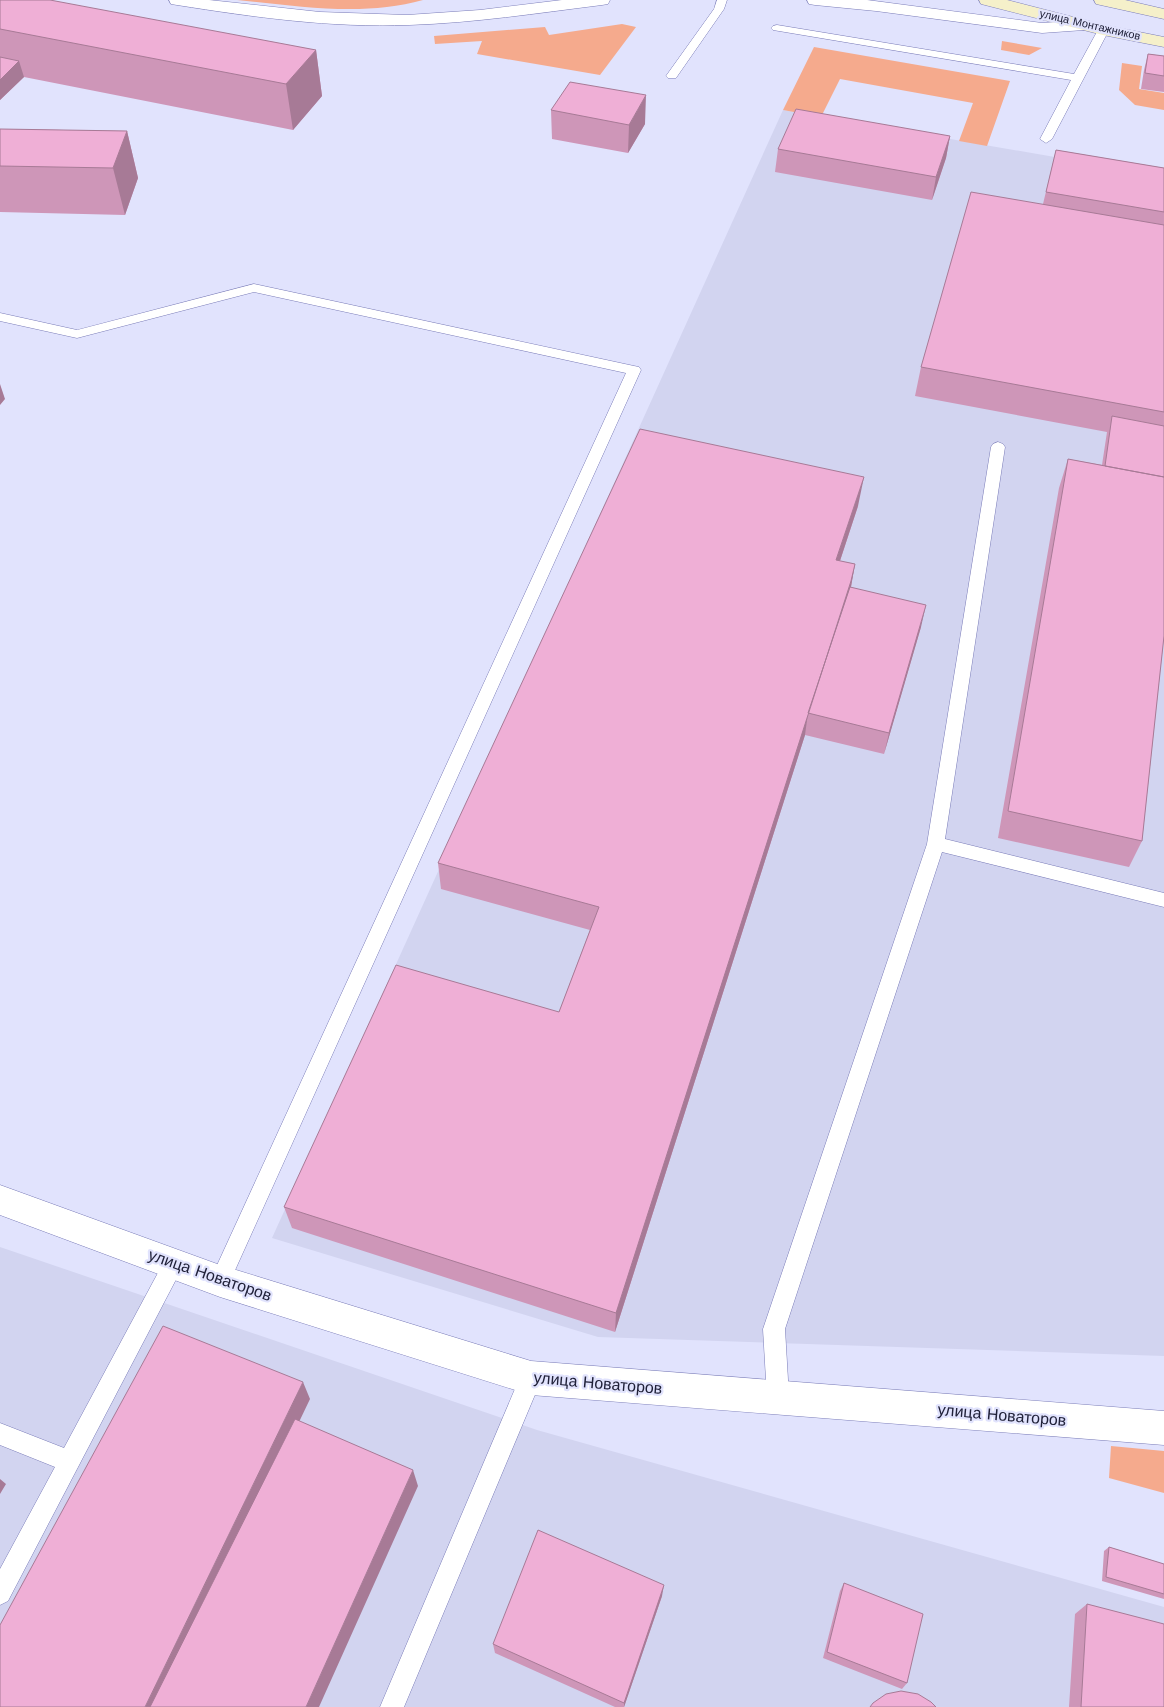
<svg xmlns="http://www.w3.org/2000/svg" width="1164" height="1707" viewBox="0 0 1164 1707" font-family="'Work Sans',sans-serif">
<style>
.built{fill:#d2d4f0}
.green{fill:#f5aa8d}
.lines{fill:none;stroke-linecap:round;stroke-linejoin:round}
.service-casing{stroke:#7a7cb8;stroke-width:1}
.minor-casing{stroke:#7a7cb8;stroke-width:1}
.tertiary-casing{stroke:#7a7cb8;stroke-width:1}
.secondary-casing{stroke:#7a7cb8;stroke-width:1}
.service{fill:#fff;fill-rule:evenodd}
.minor{fill:#fff;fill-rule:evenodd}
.tertiary{fill:#fff;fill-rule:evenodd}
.secondary{fill:#f5f0ca;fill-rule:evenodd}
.wall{fill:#ce96b8}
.shaded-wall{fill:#a77a96}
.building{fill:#efafd6;stroke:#a77a96}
.labels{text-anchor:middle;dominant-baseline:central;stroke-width:4.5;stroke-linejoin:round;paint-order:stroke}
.far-street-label{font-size:11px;fill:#202139;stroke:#e1e3fd}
.near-street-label{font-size:16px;fill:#202139;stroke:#e1e3fd}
</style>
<rect width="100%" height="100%" fill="#e1e3fd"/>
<path class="built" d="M 783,110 L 1164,176 L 1164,1356 L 598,1337 L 272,1238 Z
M 0,1247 L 537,1430 L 1164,1607 L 1164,1707 L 0,1707 Z"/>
<path class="green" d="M 237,0 L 423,0 C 363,17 298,6 237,0 Z
M 622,24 L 636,27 L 600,75 L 477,54 L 482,41 L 435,44 L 434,36 L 545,27 L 549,35 Z
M 1002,41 L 1042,48 L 1029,55 L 1001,50 Z
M 814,47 L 1010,81 L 987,146 L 959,141 L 973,103 L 840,79 L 821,117 L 783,110 Z
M 1122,63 L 1142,66 L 1139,89 L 1164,93 L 1164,110 L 1135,105 L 1119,90 Z
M 1111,1446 L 1164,1451 L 1164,1493 L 1109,1478 Z"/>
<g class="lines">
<g class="service-casing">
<path id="service" d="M 717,0 L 727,0 L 724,9 L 676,78 L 668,78 L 666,76 L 714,9 Z
M 777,25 L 1074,74 L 1099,28 L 1103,27 L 1109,30 L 1052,139 L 1046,143 L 1040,139 L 1071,80 L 773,30 L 771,28 L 773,26 Z
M 254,284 L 634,366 L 639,367 L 641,370 L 227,1288 L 220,1291 L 213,1288 L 210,1281 L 213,1274 L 626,373 L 254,292 L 77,338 L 0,321 L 0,313 L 77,330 Z
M 998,442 L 1003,444 L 1005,447 L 945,839 L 1164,893 L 1164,907 L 942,852 L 785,1329 L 789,1397 L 786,1405 L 778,1408 L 770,1405 L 767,1397 L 763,1329 L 927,844 L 991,447 L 993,444 Z
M 174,1253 L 181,1256 L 184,1263 L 181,1270 L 8,1601 L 0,1605 L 0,1569 L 55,1467 L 0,1445 L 0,1423 L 64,1448 L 167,1256 Z
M 531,1367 L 539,1370 L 542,1378 L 404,1707 L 380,1707 L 523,1370 Z"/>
</g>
<g class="minor-casing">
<path id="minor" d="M 0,1185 L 220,1265 L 531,1361 L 1164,1411 L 1164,1445 L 531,1395 L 220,1297 L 0,1215 Z"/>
</g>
<g class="tertiary-casing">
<path id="tertiary" d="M 169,0 L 209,0 L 320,12 L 407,15 L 480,10 L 562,0 L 610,0 L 608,4 L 602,5 C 538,13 473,23 409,25 C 331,28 253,17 177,5 L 171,4 Z
M 807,0 L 867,0 L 1042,23 L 1084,20 L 1090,21 L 1093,25 L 1090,29 L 1084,30 L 1042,33 L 876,11 L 815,5 L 809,4 Z"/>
</g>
<g class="secondary-casing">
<path id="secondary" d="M 979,0 L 1007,0 L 1104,25 L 1164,37 L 1164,47 L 1103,35 L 981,4 Z
M 1094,0 L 1125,0 L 1164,9 L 1164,19 L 1096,4 Z"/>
</g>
<use href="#service" class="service"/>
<use href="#minor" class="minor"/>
<use href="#tertiary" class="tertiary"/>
<use href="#secondary" class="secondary"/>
</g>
<path class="wall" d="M 0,0 L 316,50 L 322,96 L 293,130 L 24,77 L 0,100 Z
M 1148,54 L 1164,56 L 1164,92 L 1141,89 L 1144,70 Z
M 551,110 L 645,124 L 628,153 L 552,139 Z
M 0,129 L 127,131 L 138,178 L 125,215 L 0,212 Z
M 950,136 L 946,158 L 932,200 L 775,172 L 778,149 Z
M 1056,150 L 1164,168 L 1164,636 L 1142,841 L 1129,867 L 998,838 L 1059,488 L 1068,459 L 1102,465 L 1107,432 L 915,396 L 921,367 L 1043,204 Z
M 858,506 L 840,561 L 855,564 L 851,587 L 921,627 L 884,754 L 805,735 L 615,1332 L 292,1228 L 284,1207 L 559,1012 L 590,930 L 441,889 L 438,863 Z
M 1109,1547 L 1164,1564 L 1164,1599 L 1102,1581 L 1104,1551 Z
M 844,1583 L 907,1683 L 902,1689 L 823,1658 L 840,1591 Z
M 662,1596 L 624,1707 L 615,1707 L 495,1653 L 493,1644 Z
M 1087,1604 L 1164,1707 L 1069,1707 L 1075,1614 Z"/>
<path class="shaded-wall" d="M 316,50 L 322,96 L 293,130 L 286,84 Z
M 19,61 L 24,77 L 0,100 L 0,80 Z
M 646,95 L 645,124 L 628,153 L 629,125 Z
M 127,131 L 138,178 L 125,215 L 113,168 Z
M 950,136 L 946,158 L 932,200 L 936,177 Z
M 0,384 L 5,399 L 0,405 Z
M 864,477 L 858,506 L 831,588 L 836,560 Z
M 855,564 L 850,592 L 812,714 Z
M 926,605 L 921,627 L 884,754 L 889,733 Z
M 808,713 L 805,735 L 615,1332 L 616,1313 Z
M 303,1382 L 310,1399 L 163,1707 L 145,1707 Z
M 413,1470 L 418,1486 L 319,1707 L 306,1707 Z
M 0,1479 L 6,1484 L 0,1494 Z
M 664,1585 L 662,1596 L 624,1707 L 624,1703 Z"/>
<path class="building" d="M 0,0 L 50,0 L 316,50 L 286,84 L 0,29 Z
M 1148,54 L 1164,56 L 1164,76 L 1145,73 Z
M 0,57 L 19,61 L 0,80 Z
M 570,82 L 646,95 L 629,125 L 551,110 Z
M 796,109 L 950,136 L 936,177 L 778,149 Z
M 0,129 L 127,131 L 113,168 L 0,166 Z
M 1056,150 L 1164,168 L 1164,212 L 1046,192 Z
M 971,192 L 1164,225 L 1164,412 L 921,367 Z
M 1112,416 L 1164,426 L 1164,477 L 1105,466 Z
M 640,429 L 864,477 L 836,560 L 855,564 L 851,581 L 616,1313 L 284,1207 L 396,965 L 559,1012 L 599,907 L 438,863 Z
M 1068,459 L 1164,477 L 1164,636 L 1142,841 L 1008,811 Z
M 850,587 L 926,605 L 889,733 L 808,713 Z
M 163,1326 L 303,1382 L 145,1707 L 0,1707 L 0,1625 Z
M 295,1419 L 413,1470 L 306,1707 L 150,1707 Z
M 538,1530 L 664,1585 L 624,1703 L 493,1644 Z
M 1109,1547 L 1164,1564 L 1164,1594 L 1106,1577 Z
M 844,1583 L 923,1614 L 907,1683 L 827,1652 Z
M 1087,1604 L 1164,1624 L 1164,1707 L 1081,1707 Z
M 901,1691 L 918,1694 L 931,1702 L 936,1707 L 870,1707 L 873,1703 L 886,1694 Z"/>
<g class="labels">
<g class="far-street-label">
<text transform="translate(1090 25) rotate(13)">улица Монтажников</text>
</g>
<g class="near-street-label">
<text transform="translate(210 1275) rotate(19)">улица Новаторов</text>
<text transform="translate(598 1383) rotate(5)">улица Новаторов</text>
<text transform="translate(1002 1415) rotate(5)">улица Новаторов</text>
</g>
</g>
</svg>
